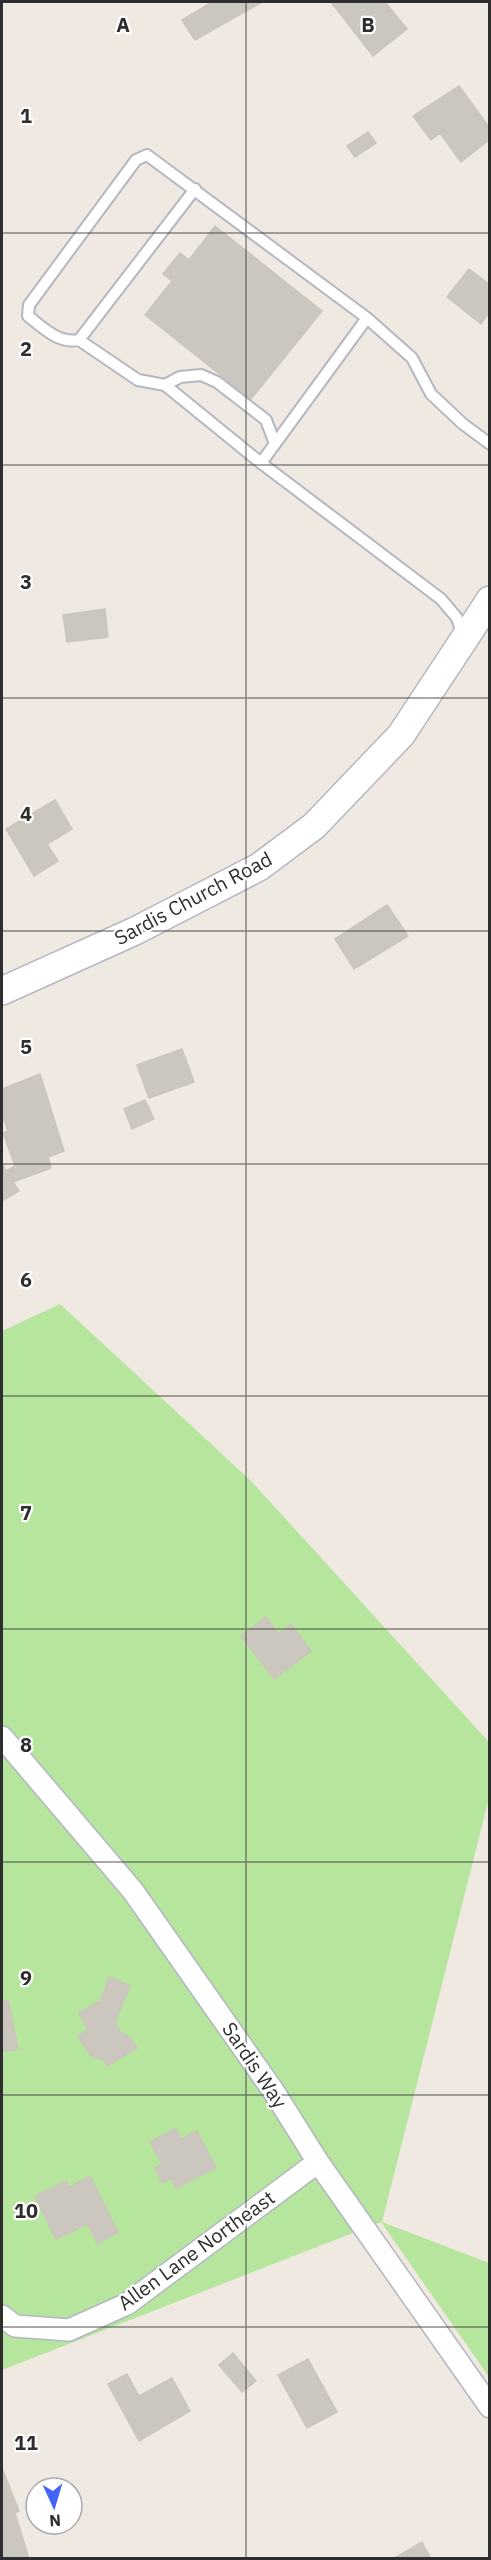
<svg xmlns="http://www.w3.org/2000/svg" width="491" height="2560" viewBox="0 0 491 2560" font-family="'IBM Plex Sans',sans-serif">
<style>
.green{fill:#b6e59e}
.building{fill:#cbc7bf;stroke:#cbc5ba;stroke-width:1.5}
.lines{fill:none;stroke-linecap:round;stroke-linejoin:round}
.service-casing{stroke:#b4b7c1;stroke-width:14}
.minor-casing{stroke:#b4b7c1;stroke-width:24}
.tertiary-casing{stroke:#b4b7c1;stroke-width:30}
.service{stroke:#fff;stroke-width:10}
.minor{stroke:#fff;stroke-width:21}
.tertiary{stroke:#fff;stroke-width:27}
.grid{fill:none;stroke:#2e2e2e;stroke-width:1.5;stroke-opacity:0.55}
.labels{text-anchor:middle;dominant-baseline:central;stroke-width:4.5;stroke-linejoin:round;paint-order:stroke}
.street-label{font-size:20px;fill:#2e2e2e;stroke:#fff}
.grid-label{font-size:20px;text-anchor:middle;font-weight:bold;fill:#2e2e2e;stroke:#fff;stroke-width:4.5;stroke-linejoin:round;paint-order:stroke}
</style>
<rect width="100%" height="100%" fill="#efe9e1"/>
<path class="green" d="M 60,1304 L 251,1481 L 489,1742 L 489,1798 L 382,2222 L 489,2263 L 489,2377 L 381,2222 L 2,2370 L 2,1331 Z"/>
<path class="building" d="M 212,2 L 262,2 L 195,40 L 182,20 Z
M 331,2 L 385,2 L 407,29 L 373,56 Z
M 459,86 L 489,127 L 489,140 L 461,162 L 440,133 L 431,140 L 413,116 Z
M 368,132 L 376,143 L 355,157 L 347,146 Z
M 215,226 L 322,311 L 251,399 L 145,315 L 172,281 L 163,274 L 180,253 L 189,260 Z
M 469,269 L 489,284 L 489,312 L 481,324 L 447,297 Z
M 105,609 L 108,637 L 67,642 L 63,615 Z
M 55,800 L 72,829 L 47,844 L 58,861 L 34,876 L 6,829 Z
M 387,905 L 408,936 L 354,969 L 335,939 Z
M 182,1049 L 194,1082 L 149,1098 L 137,1065 Z
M 40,1074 L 64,1151 L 48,1157 L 51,1168 L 13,1182 L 19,1191 L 2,1201 L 2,1163 L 6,1171 L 15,1166 L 3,1133 L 8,1131 L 2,1115 L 2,1089 Z
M 145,1100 L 154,1119 L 132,1129 L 124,1109 Z
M 266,1617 L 278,1634 L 291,1624 L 311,1651 L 274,1679 L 241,1636 Z
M 110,1977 L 130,1986 L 115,2022 L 121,2033 L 129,2036 L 137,2048 L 107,2066 L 104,2061 L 90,2055 L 78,2036 L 88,2030 L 79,2013 L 100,2001 Z
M 8,2000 L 18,2049 L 2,2052 L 2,2001 Z
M 176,2128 L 181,2139 L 197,2131 L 216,2168 L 176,2188 L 171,2178 L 162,2183 L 155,2168 L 162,2164 L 150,2142 Z
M 90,2176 L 118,2233 L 97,2243 L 88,2224 L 56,2239 L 35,2196 L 66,2181 L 69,2187 Z
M 233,2353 L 256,2381 L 242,2392 L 219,2365 Z
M 308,2359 L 337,2412 L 307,2428 L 278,2375 Z
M 127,2374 L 139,2396 L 172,2378 L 190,2411 L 139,2441 L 108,2384 Z
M 2,2468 L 19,2511 L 15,2513 L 29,2559 L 2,2559 Z
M 422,2542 L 431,2559 L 393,2559 Z"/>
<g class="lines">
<g class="service-casing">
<path id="service" d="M 195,189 L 79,340 C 59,344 43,328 28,316 L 29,305 L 136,160 L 147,155 L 367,318 L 412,358 L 431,394 L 463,424 L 490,444
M 79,340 L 138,380 L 165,385 L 261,463 L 441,599 L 457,618 L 463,636
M 165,385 L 180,377 L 201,375 L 217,382 L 266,420 L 275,444
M 261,463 L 367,318"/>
</g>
<g class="minor-casing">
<path id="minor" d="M 2,1737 L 133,1891 L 274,2092 L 318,2162 L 490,2407
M 2,2316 L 15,2326 L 69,2330 L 127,2304 L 318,2162"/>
</g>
<g class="tertiary-casing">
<path id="tertiary" d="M 2,991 L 135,931 L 259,867 L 314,826 L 401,735 L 490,600"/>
</g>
<use href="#service" class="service"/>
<use href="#minor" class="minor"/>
<use href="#tertiary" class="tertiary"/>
</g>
<path class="grid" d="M 246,2 L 246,2558M 2,233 L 490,233M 2,465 L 490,465M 2,698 L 490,698M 2,931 L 490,931M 2,1164 L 490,1164M 2,1396 L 490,1396M 2,1629 L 490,1629M 2,1862 L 490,1862M 2,2095 L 490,2095M 2,2327 L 490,2327"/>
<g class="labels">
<g class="street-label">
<text transform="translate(193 898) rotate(-28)">Sardis Church Road</text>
<text transform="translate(255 2065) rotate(56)">Sardis Way</text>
<text transform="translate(196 2250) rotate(-36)">Allen Lane Northeast</text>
</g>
</g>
<g class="grid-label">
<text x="123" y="32">A</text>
<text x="368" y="32">B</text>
<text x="26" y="123">1</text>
<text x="26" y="356">2</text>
<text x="26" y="589">3</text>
<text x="26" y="821">4</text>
<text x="26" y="1054">5</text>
<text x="26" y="1287">6</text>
<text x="26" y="1520">7</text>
<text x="26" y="1752">8</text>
<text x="26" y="1985">9</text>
<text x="26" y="2218">10</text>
<text x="26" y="2450">11</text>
</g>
<rect width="491" height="2560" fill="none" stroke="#2e2e2e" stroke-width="6"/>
<g transform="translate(54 2506) rotate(176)"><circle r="28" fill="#ffffff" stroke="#ababab" stroke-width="1.5"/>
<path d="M0-4.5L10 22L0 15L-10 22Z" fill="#4264fb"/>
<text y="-9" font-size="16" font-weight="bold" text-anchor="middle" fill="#2e2e2e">N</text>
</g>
</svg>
